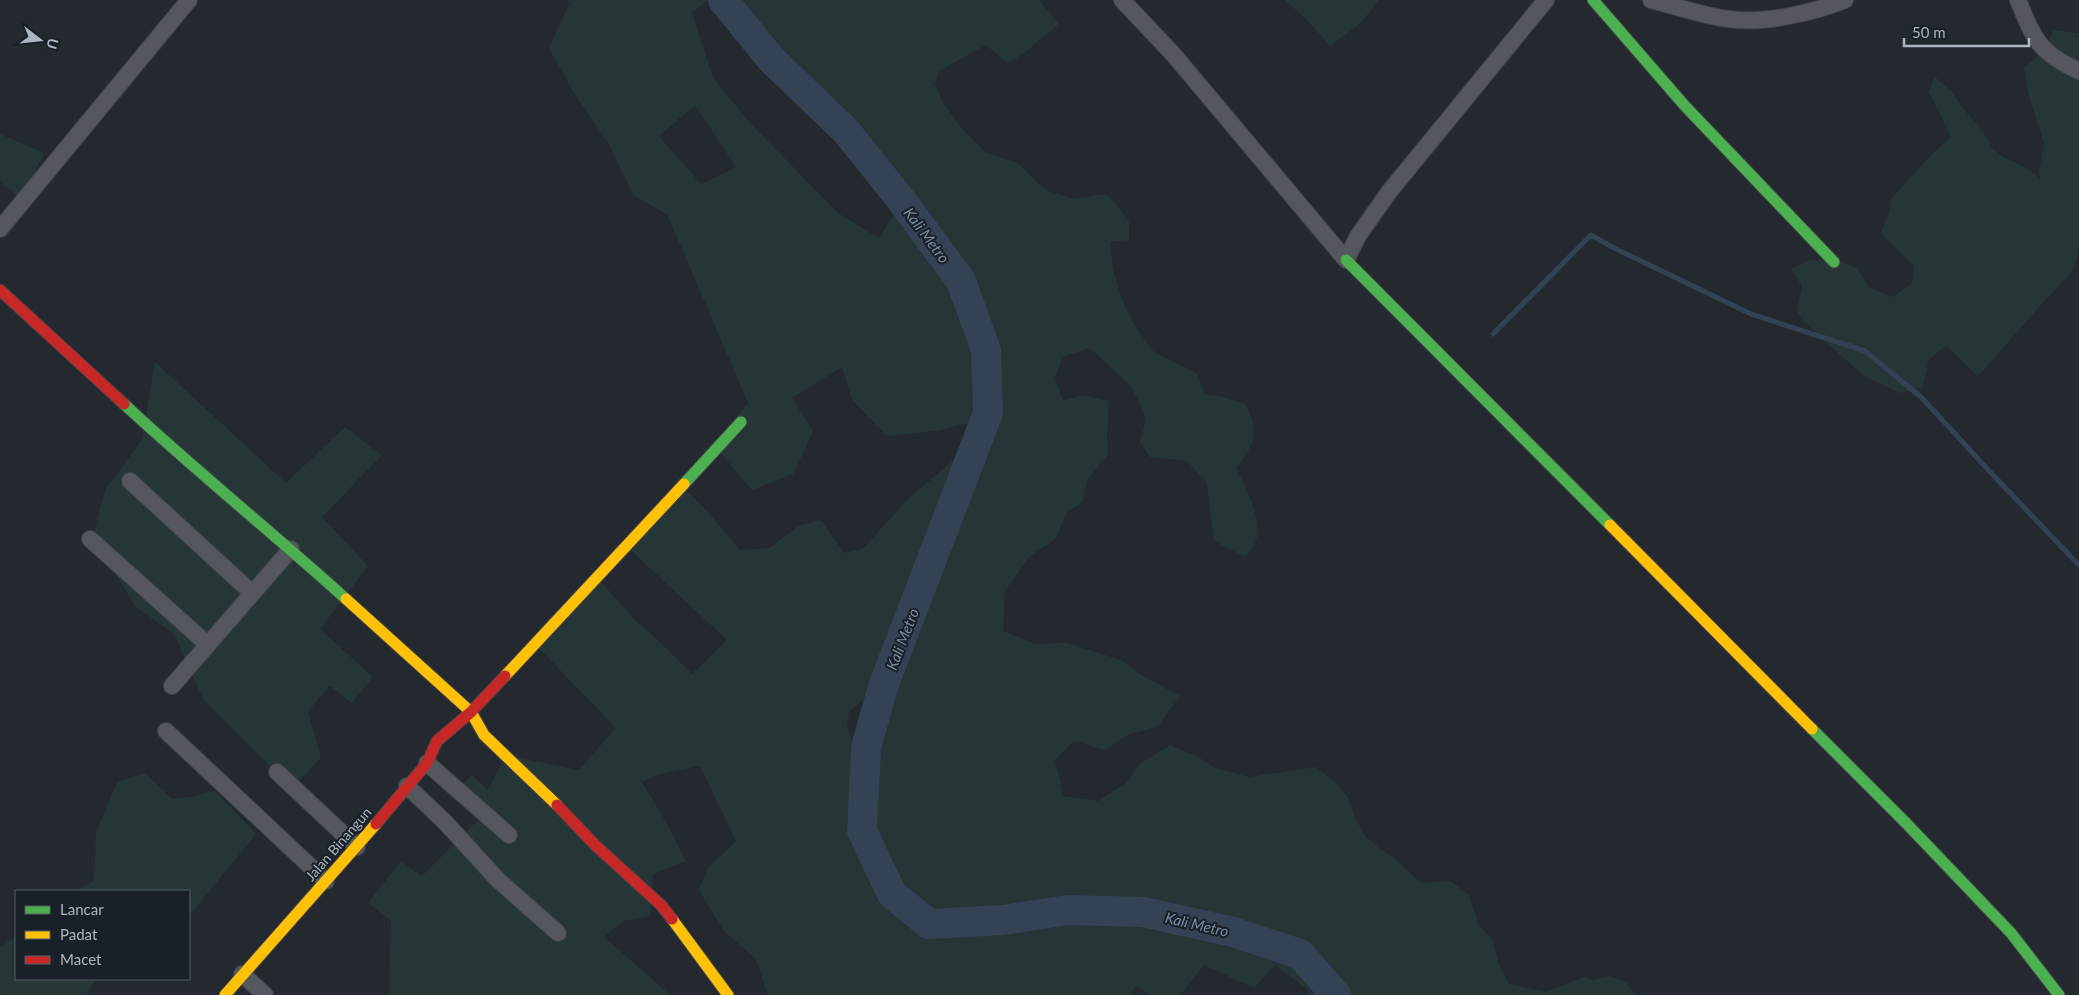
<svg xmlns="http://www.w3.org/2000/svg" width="2079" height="995" viewBox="0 0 2079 995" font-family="Lato,sans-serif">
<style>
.green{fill:#263637;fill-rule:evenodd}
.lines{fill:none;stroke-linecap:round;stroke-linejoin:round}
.stream{stroke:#334255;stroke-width:5}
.river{stroke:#334255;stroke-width:30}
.street-casing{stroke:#404348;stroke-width:18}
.fast-casing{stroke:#404348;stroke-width:13}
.slow-casing{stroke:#404348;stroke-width:13}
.jam-casing{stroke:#404348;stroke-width:13}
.street{stroke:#54575d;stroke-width:16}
.fast{stroke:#4caf50;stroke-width:11}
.slow{stroke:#ffc107;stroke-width:11}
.jam{stroke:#c62828;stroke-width:11}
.labels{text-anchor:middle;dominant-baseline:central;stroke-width:4;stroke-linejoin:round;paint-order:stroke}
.street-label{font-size:14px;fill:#adb5c1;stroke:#192028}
.water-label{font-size:15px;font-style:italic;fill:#788ea7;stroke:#192028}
</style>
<rect width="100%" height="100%" fill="#24292f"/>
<path class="green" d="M 568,0 L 708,0 L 692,13 L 713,78 L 751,124 L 838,213 L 879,238 L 902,201 L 846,131 L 771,59 L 723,0 L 1039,0 L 1059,24 L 1024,53 L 1008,63 L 986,45 L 939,71 L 935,84 L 943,103 L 963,130 L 986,153 L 1018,163 L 1045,190 L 1075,199 L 1106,194 L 1116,204 L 1129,222 L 1129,240 L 1110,242 L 1113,269 L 1122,300 L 1135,326 L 1153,351 L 1198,374 L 1204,394 L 1223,397 L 1245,404 C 1259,432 1255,445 1236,468 C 1246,488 1260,514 1257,537 C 1257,543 1249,551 1245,557 L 1214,541 L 1207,483 L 1187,461 L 1150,457 L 1140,442 L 1146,419 L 1132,387 L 1090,348 L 1062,357 L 1055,378 L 1063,401 L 1082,395 L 1109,401 L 1107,437 L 1108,454 L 1087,480 L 1083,502 L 1067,512 L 1055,539 L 1029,557 L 1005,591 L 1003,631 L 1035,644 L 1067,643 L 1121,660 L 1141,675 L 1180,696 L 1157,727 L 1129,734 L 1105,750 L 1074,741 L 1055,760 L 1063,796 L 1098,801 L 1126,783 L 1140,764 L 1170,745 L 1198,757 L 1215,768 L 1249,777 L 1316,767 L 1334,781 L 1347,796 L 1357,821 L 1365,836 L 1380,849 L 1394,858 L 1421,883 L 1450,881 L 1469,895 L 1478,924 L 1492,939 L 1499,965 L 1509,984 L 1546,992 L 1584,977 L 1594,980 L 1610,976 L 1627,983 L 1635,995 L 1307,995 L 1308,990 L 1275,965 L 1254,988 L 1204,965 L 1180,995 L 1151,995 L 1136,986 L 1129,995 L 768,995 L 756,959 L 723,930 L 699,890 L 707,869 L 736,841 L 700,766 L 659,774 L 642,782 L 666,822 L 686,861 L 653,874 L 650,916 L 623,921 L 604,937 L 670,995 L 389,995 L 391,921 L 368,903 L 401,861 L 422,876 L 480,818 L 455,792 L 472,775 L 488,790 L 506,755 L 579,770 L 616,728 L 532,641 L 594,574 L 634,619 L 663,645 L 692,674 L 727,640 L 626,546 L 678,482 L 706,510 L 740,550 L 770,548 L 798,526 L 821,520 L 844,553 L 863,549 L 906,501 L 957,457 L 967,423 L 936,431 L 887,436 L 852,400 L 842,367 L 792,398 L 813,431 L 794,473 L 752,490 L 714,445 L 748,403 L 667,214 L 634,196 L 607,141 L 577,98 L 549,48 L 569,4 ZM 695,105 L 736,167 L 701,184 L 659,136 ZM 884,685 L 866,747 L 865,776 L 847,727 L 849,711 Z
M 1285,0 L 1379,0 L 1360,24 L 1330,46 L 1308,21 Z
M 2053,30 L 2079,33 L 2079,251 L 2072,272 L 2048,297 L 1978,376 L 1946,346 L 1929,359 L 1923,387 L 1900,393 L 1864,376 L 1814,332 L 1797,312 L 1802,286 L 1791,269 L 1809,260 L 1834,259 L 1857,268 L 1870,288 L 1893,297 L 1912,283 L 1914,266 L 1881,233 L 1889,213 L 1891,199 L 1932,154 L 1951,137 L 1929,92 L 1935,77 L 1952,92 L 1965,111 L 1979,126 L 1993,149 L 2005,158 L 2025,167 L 2040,178 L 2039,171 L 2044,143 L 2029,96 L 2024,68 L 2046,49 Z
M 0,134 L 44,153 L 27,189 L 17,196 L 0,182 Z
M 155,362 L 286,483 L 345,427 L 382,455 L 322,517 L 368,566 L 320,629 L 373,677 L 352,703 L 330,686 L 308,711 L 321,758 L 292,788 L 203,699 L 174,634 L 135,606 L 93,536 L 105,490 L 142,440 Z
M 145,773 L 172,799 L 197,796 L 214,790 L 256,834 L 189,916 L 189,891 L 74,891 L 94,881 L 96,832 L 117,782 Z
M 16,937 L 16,979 L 97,979 L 86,993 L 88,995 L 3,995 L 0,993 L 0,947 Z"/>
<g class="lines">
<path class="stream" d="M 1493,334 L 1591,235 L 1612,247 L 1751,314 L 1865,351 L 1922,398 L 1993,475 L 2079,565"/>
<path class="river" d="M 723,0 L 771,59 L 846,131 L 902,201 L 961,281 L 986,350 L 988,413 L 884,684 L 866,747 L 862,831 L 892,894 L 929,924 L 1003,920 L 1068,910 L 1143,912 L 1233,932 L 1300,954 L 1336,995"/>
<g class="street-casing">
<path id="street" d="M 1122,0 L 1173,54 L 1346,260 L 1358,236 L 1389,192 L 1546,0
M 1651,0 C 1676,6 1703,16 1729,19 C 1763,24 1813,13 1845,0
M 2018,0 C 2034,39 2039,53 2079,71
M 0,229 L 189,0
M 130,481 L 251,592
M 90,539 L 207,644
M 172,686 L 291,549
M 166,731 L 326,881
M 427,763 L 509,835
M 277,772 L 357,847
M 407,786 L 445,822 L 498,880 L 558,933
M 242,974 L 265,995"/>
</g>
<g class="fast-casing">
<path id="fast" d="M 1593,0 L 1685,106 L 1834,262
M 1346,260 L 1610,525
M 124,404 C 196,471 273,533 346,599
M 684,484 L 741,422
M 1812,729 L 1906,823 L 2011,933 L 2059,995"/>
</g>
<g class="slow-casing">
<path id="slow" d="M 1610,525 L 1812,729
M 346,599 L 471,712 L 484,735 L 557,805
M 505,676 L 684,484
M 672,919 L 728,995
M 225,995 L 376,824"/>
</g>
<g class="jam-casing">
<path id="jam" d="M 0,290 L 124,404
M 557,805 L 595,845 L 661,905 L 672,919
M 376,824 L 427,763 L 437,741 L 471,712 L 505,676"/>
</g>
<use href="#street" class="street"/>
<use href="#fast" class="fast"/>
<use href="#slow" class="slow"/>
<use href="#jam" class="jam"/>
</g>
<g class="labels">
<g class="street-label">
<text transform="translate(338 844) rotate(-49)">Jalan Binangun</text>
</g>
<g class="water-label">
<text transform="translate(927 235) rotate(53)">Kali Metro</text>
<text transform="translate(902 639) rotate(-69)">Kali Metro</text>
<text transform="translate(1197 924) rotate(13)">Kali Metro</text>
</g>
</g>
<rect x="15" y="890" width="175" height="90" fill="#192028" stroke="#545c65"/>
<rect x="25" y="906" width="25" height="8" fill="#4caf50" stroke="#545c65"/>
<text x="60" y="915" font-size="15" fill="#adb5c1">Lancar</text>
<rect x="25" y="931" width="25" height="8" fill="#ffc107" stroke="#545c65"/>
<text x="60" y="940" font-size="15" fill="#adb5c1">Padat</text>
<rect x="25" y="956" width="25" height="8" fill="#c62828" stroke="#545c65"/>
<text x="60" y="965" font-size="15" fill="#adb5c1">Macet</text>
<g transform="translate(40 40) rotate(106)" stroke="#192028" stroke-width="4" paint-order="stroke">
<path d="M0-4L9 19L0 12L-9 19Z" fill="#adb5c1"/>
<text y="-8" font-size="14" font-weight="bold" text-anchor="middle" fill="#adb5c1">U</text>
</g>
<path d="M1904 38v8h125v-8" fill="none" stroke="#adb5c1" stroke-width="2.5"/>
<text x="1912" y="38" font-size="15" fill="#adb5c1" stroke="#192028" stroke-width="4" paint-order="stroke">50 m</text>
</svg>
